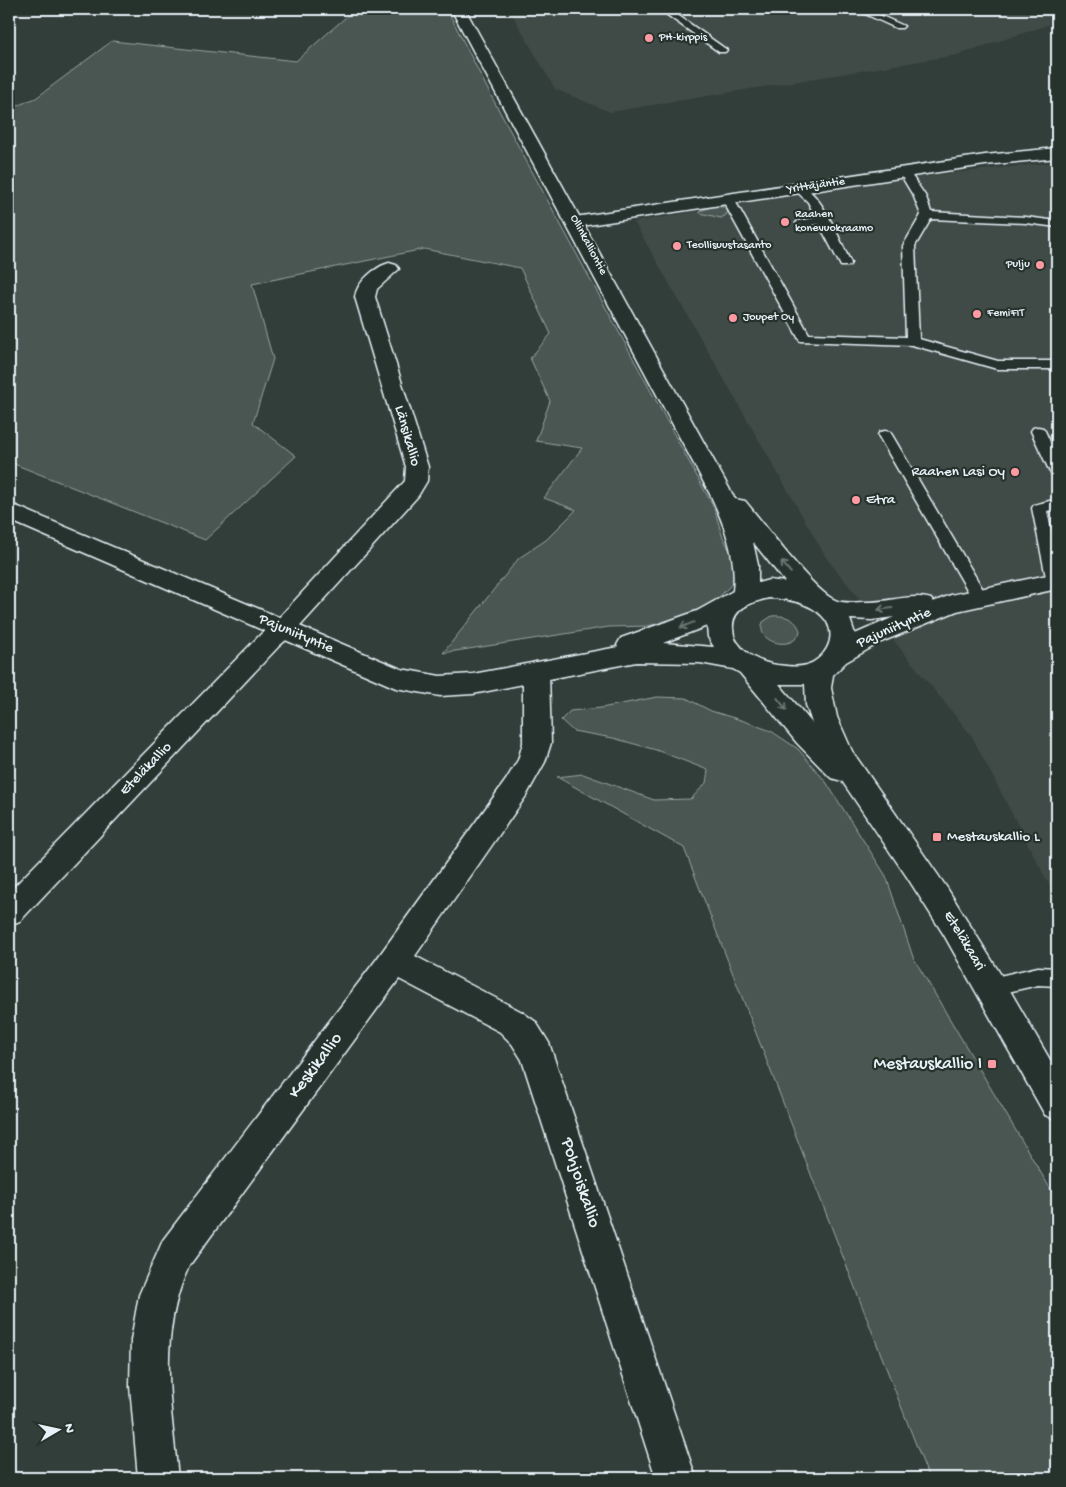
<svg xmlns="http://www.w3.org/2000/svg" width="1066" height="1487" viewBox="0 0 1066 1487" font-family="'Gochi Hand',sans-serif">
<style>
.built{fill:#3f4b46}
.green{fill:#495651;stroke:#98a4a4}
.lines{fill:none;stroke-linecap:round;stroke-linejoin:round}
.lane-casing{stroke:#e8f1f8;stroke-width:3}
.street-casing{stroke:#e8f1f8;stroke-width:3}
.secondary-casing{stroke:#e8f1f8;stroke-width:3}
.lane{fill:#26332d;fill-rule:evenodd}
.street{fill:#26332d;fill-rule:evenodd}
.secondary{fill:#26332d;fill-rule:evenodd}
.oneway{stroke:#6a7674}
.poi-dot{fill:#ff9aa2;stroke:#26332d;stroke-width:2}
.labels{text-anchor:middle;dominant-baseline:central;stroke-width:4.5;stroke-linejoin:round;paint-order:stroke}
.far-poi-label{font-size:12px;fill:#e8f1f8;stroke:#26332d;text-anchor:start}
.far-street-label{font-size:12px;fill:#e8f1f8;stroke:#26332d}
.street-label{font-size:15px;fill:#e8f1f8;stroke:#26332d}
.poi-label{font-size:15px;fill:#e8f1f8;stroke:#26332d;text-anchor:start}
.near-poi-label{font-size:18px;fill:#e8f1f8;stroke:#26332d;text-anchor:end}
.near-street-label{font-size:18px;fill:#e8f1f8;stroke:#26332d}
</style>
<rect width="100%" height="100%" fill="#323e39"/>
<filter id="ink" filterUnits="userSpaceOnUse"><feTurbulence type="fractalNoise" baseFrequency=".02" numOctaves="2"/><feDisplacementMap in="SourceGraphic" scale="10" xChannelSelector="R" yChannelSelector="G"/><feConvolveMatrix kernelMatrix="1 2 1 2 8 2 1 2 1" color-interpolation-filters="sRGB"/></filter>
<g filter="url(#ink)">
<path class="built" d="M 509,9 L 1057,9 L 1057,22 L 957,55 L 610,112 L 555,89 Z
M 1057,162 L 1057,900 L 971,735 L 827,559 L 634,222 L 866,182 Z"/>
<path class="green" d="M 355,9 L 447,9 L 488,90 L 714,508 L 722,535 L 736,563 L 738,578 L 710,606 L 682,617 L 648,626 L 609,627 L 443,653 L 519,558 L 546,540 L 576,510 L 544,498 L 582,448 L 536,441 L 550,401 L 530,358 L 551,334 L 520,268 L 424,249 L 252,284 L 273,359 L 253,423 L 296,456 L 205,540 L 9,462 L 9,109 L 36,98 L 112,41 L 296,61 Z
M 714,206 L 723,207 L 728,211 L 726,215 L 721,218 L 700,213 L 700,211 Z
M 772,616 C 784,615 796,618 800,631 C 795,653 754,643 763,622 Z
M 657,697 L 686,698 L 711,711 L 744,721 L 771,731 L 798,749 L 826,782 L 886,876 L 913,957 L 1057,1200 L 1057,1478 L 929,1478 L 684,848 L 557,777 L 583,774 L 654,800 L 691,799 L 706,783 L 708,770 L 656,750 L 613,738 L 573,731 L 561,720 L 570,711 L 601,708 Z"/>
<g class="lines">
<g class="lane-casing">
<path id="lane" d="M 659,9 L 669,9 L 727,50 L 725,52 L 719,52 Z
M 854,9 L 866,9 L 904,26 L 902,28 L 896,28 Z
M 904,169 L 908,170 L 926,197 L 931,212 L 1026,217 L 1057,221 L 1057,227 L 1026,223 L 931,219 L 915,246 L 919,339 L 998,361 L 1057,361 L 1057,369 L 997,369 L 912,345 L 800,341 L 722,199 L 728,196 L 734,199 L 809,334 L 906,337 L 903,246 L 921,215 L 914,197 L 899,172 Z
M 799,185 C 821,190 841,243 851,263 L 849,266 L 841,266 L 819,224 L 802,226 L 796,223 L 798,221 L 816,218 L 808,202 L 793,188 Z
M 1038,427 L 1043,428 L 1045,431 L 1057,457 L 1057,476 L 1052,475 L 1050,472 L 1031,431 L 1033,428 Z
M 885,431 L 890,432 L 892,435 L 988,598 L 986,602 L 980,603 L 974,602 L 972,598 L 878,435 L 880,432 Z
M 1057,499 L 1057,509 L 1047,511 L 1057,557 L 1057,587 L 1049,586 L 1047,582 L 1032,508 L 1034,505 Z
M 1038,967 L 1057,968 L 1057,986 L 1038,985 L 991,996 L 984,993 L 981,987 L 984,981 L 991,978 Z"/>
</g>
<g class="street-casing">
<path id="street" d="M 1057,148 L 1057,158 L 985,165 L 575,227 L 569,226 L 566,222 L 569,218 L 575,217 L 985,155 Z
M 389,263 L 396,265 L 399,269 L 377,289 L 375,297 L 428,467 L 427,481 L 418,496 L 293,634 L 279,646 L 20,921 L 9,925 L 9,892 L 261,634 L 275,622 L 405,481 L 406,467 L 355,297 C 357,282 375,267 389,263 Z
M 536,662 L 545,665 L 549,672 L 551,743 L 545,762 L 526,796 L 415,956 L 522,1012 L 536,1022 L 549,1043 L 696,1478 L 656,1478 L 522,1060 L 512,1044 L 500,1032 L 399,979 L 189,1266 C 157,1335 171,1405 178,1478 L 138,1478 L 130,1386 L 131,1340 L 139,1295 L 163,1240 L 376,960 L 506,780 L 518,760 L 523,743 L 523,672 L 527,665 Z"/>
</g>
<g class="secondary-casing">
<path id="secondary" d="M 451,9 L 465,9 L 735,499 L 745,501 C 764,523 812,590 835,600 C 843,604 857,602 866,602 C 887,603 910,593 931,599 L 933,602 L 951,595 L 1057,573 L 1057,589 L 957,611 L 881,642 L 846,662 L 833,675 L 831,688 L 837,717 L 852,751 L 947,888 L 1001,975 L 1057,1072 L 1057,1120 L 1045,1115 L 944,935 L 907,877 L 842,781 L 831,778 L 797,743 L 740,673 L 733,669 L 700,663 L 636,662 L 473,694 L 440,696 L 396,688 L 9,520 L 9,503 L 401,669 L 440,676 L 473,674 L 618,647 L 617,645 L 621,638 L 697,611 L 733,591 C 737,557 725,527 711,496 ZM 753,542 L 785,582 L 769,580 L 758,583 L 758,565 ZM 769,598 C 789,599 815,603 827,622 C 837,640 824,659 807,665 C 797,668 787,666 777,665 C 762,663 747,656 738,643 C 734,639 734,635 733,629 C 731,608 752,602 769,598 ZM 894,617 L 855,634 L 850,619 L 872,620 ZM 707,626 L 708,637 L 714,647 L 663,643 ZM 779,684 L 805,684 L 806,705 L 812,723 Z"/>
</g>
<use href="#lane" class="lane"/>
<use href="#street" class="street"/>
<use href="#secondary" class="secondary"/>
</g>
<defs><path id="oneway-shaft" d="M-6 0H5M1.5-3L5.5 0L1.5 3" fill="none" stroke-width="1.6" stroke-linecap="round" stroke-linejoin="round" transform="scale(1.25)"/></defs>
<g class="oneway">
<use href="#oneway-shaft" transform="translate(786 567) rotate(-130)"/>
<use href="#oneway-shaft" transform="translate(885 609) rotate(172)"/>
<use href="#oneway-shaft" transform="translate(687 625) rotate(158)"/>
<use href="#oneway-shaft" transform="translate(782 704) rotate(52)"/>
</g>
</g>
<g class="poi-dot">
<circle cx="649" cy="38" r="5"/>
<circle cx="785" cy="222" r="5"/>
<circle cx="677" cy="246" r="5"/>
<circle cx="1040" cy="265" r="5"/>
<circle cx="977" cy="314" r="5"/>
<circle cx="733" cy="318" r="5"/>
<circle cx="1015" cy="472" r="5"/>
<circle cx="856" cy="500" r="5"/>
<rect x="932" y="832" width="10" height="10" rx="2.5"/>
<rect x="987" y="1059" width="10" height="10" rx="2.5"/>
</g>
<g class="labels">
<g class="far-poi-label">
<text x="659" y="38">PH-kirppis</text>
<text x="795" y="215">Raahen<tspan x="795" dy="14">konevuokraamo</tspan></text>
<text x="687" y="246">Teollisuustasanto</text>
<text x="1030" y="265" text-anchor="end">Pulju</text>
<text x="987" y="314">FemiFIT</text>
<text x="743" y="318">Joupet Oy</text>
</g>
<g class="far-street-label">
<text transform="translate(816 186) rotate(-8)">Yrittäjäntie</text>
<text transform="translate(588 245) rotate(62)">Ollinkalliontie</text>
</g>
<g class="street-label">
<text transform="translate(407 436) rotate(74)">Länsikallio</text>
<text transform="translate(894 628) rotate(-24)">Pajuniityntie</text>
<text transform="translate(296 634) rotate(23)">Pajuniityntie</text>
<text transform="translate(146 769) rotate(-46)">Eteläkallio</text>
<text transform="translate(964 941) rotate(59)">Eteläkaari</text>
</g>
<g class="poi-label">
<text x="1005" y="472" text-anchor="end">Raahen Lasi Oy</text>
<text x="866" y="500">Etra</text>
<text x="947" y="837">Mestauskallio L</text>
</g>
<g class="near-poi-label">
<text x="982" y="1064">Mestauskallio I</text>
</g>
<g class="near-street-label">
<text transform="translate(316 1066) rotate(-53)">Keskikallio</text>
<text transform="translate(580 1183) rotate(72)">Pohjoiskallio</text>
</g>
</g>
<rect width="1066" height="1487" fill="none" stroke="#26332d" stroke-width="30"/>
<rect x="15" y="15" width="1036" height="1457" fill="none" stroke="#e8f1f8" stroke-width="2" filter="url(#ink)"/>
<g transform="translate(58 1430) rotate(81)" stroke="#26332d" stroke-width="4" paint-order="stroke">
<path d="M0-4L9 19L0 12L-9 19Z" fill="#e8f1f8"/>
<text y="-8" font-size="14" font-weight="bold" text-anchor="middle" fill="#e8f1f8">N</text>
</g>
</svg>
